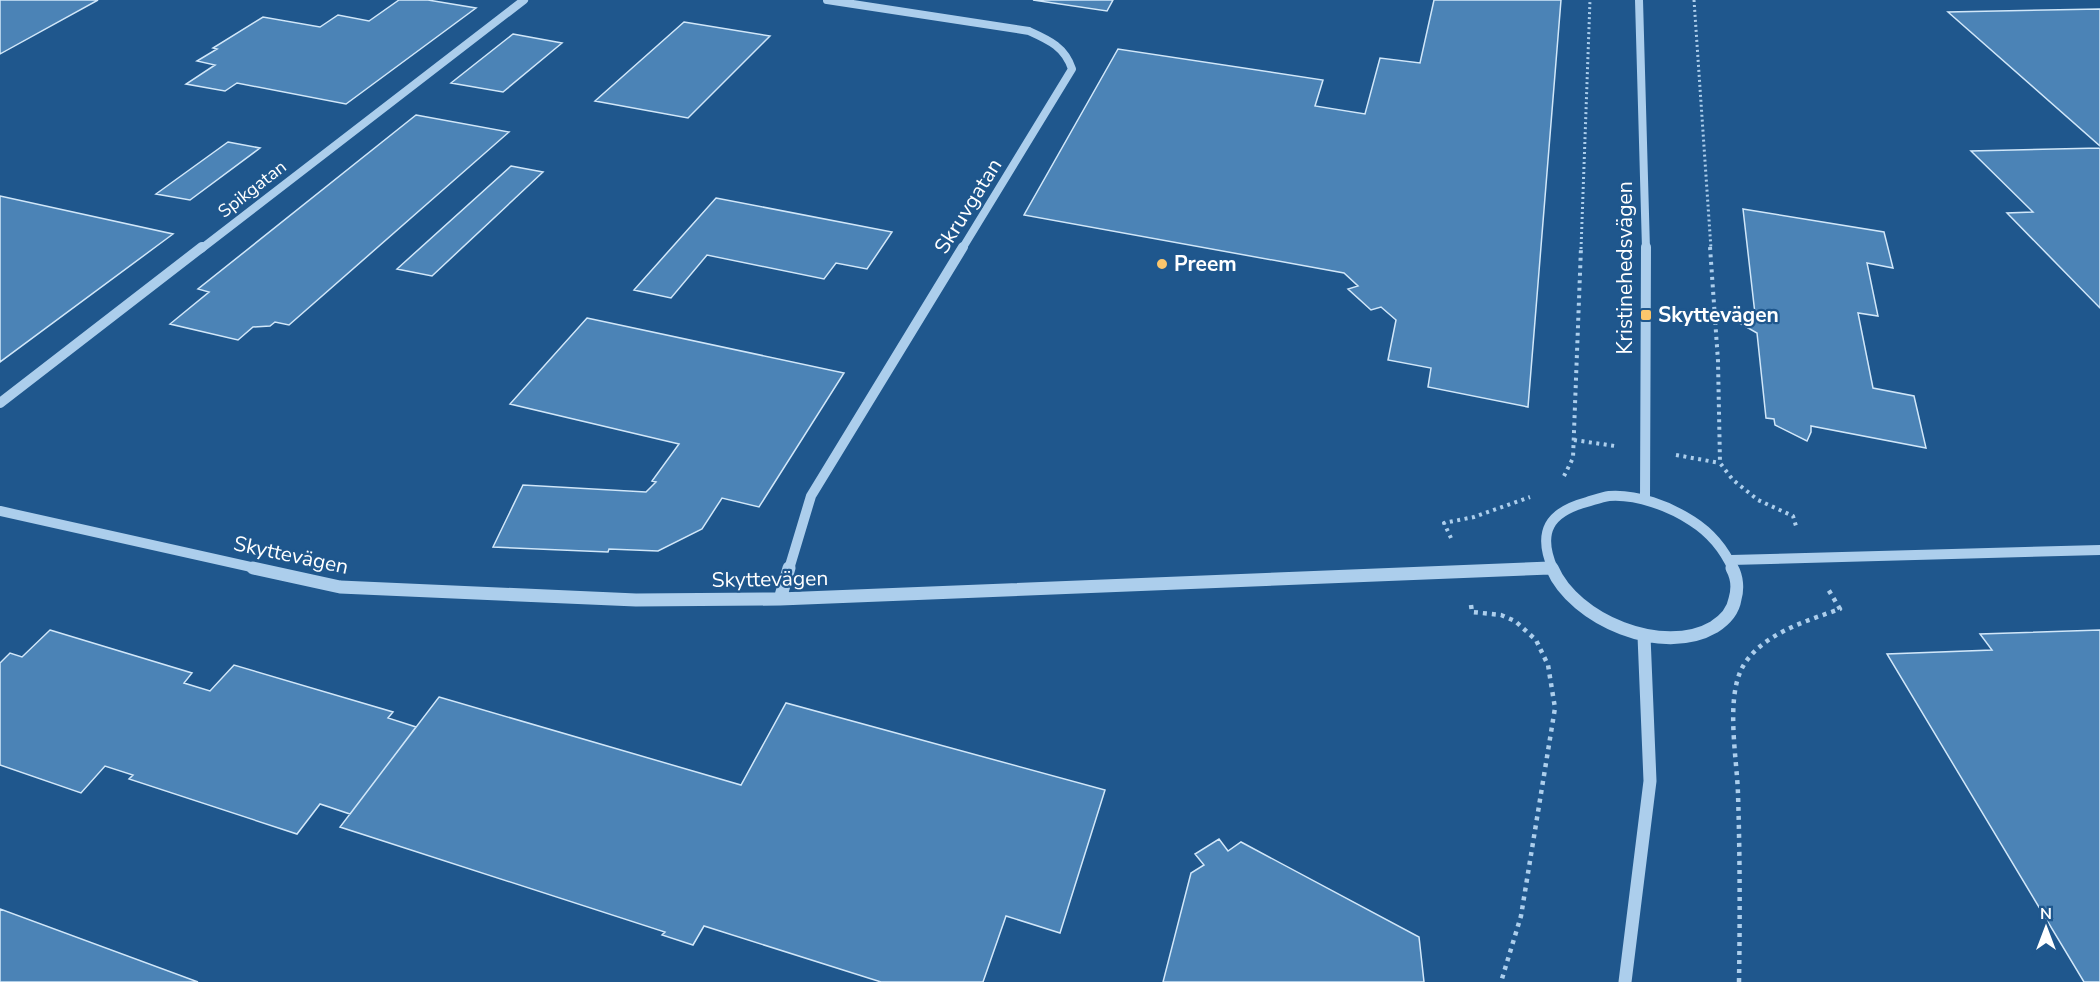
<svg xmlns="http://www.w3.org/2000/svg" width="2100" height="982" viewBox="0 0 2100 982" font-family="'Nunito Sans',sans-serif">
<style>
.building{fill:#4b83b6;stroke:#d1e7f9;stroke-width:1.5}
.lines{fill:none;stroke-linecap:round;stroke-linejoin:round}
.path-far2{stroke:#acceec;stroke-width:3;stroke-dasharray:2 3;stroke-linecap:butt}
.path-far1{stroke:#acceec;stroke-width:4;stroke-dasharray:3 4.5;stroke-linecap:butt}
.path{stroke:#acceec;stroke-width:4.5;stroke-dasharray:4 5;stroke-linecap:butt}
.minor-far2{stroke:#acceec;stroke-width:8}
.minor-far1{stroke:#acceec;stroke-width:10}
.minor{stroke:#acceec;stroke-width:13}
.poi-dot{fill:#fbc66c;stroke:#1f578d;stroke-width:2}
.labels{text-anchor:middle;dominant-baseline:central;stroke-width:4.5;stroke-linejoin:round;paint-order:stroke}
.far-street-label{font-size:18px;fill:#fff;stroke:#1f578d}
.street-label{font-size:21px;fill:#fff;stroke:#1f578d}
.poi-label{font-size:21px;font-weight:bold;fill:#fff;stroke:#1f578d;text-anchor:start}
</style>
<rect width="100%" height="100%" fill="#1f578d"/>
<path class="building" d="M 0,0 L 98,0 L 0,54 Z
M 399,0 L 428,0 L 476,8 L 346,104 L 237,83 L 225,91 L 186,84 L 215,65 L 197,61 L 217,49 L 213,48 L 263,17 L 320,27 L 338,15 L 369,21 Z
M 1033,0 L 1113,0 L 1107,11 Z
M 1434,0 L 1561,0 L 1528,407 L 1428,387 L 1431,368 L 1388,360 L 1396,320 L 1381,307 L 1371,310 L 1348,289 L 1358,286 L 1344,273 L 1024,215 L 1118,49 L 1323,80 L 1315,106 L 1365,114 L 1380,58 L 1420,63 Z
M 2100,9 L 2100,146 L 1948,12 Z
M 684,22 L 770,36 L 688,118 L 595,101 Z
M 513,34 L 562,43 L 503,92 L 451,83 Z
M 416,115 L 509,132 L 289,325 L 275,322 L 270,326 L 253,327 L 238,340 L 170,324 L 209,292 L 198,289 Z
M 228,142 L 260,148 L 190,200 L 156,194 Z
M 2100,148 L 2100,308 L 2007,213 L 2033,212 L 1971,151 Z
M 511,166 L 543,172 L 432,276 L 397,269 Z
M 0,196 L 173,234 L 0,362 Z
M 716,198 L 892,232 L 867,269 L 836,263 L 824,279 L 707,255 L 671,298 L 634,290 Z
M 1743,209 L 1884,232 L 1893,268 L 1867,263 L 1878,316 L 1858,313 L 1873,388 L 1914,396 L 1926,448 L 1811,426 L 1811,432 L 1807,441 L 1775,425 L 1774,419 L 1766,418 L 1757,333 L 1741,324 L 1755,314 Z
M 587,318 L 844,373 L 759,507 L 722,498 L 702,529 L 658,551 L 609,549 L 608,552 L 493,547 L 523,485 L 646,492 L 656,482 L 652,481 L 679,444 L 510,404 Z
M 50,630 L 192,673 L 184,683 L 210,691 L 234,665 L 393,712 L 388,718 L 416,727 L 350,814 L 320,804 L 297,834 L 129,779 L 133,775 L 105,766 L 81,793 L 0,765 L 0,663 L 10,653 L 22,657 Z
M 2100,630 L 2100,982 L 2084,982 L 1887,654 L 1992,650 L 1980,634 Z
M 439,697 L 741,785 L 786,703 L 1105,790 L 1060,933 L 1006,916 L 983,982 L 881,982 L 704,926 L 693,945 L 662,935 L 665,932 L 340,827 Z
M 1219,839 L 1228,851 L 1241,842 L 1419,937 L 1424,982 L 1163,982 L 1191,873 L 1204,865 L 1195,854 Z
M 0,909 L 198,982 L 0,982 Z"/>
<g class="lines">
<path class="path-far2" d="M 1694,0 L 1711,249
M 1581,249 L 1590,0"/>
<path class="path-far1" d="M 1710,247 L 1718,361 L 1720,463 L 1733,480 L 1758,500 L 1793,516 L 1796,526
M 1574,440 L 1615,446
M 1676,455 L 1720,463
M 1564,476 L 1573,458 L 1581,247
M 1451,538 L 1444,523 L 1474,517 L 1530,497"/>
<path class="path" d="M 1471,605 L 1472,612 L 1501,615 L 1515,621 L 1536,640 L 1548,665 L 1555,708 L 1521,916 L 1501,982
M 1739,982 C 1740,919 1740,856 1738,794 C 1737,759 1726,703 1741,670 C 1758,635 1806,621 1840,609 L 1828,589"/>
<path class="minor-far2" d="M 827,0 L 1029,31 C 1049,40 1065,47 1072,69 L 962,249
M 1639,0 L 1646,249
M 201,249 L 524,0"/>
<path class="minor-far1" d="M 0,403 L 202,247
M 1645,500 L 1646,247
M 0,511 L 260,569
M 1731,560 L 2100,550
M 789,569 L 811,496 L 963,247
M 1522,569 L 1550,568
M 1553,569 C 1537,532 1549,512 1587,502 C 1594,500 1602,497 1609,496 C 1637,494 1669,506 1692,521 C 1711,533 1724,549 1733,569"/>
<path class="minor" d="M 253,568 L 340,587 L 636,600 L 780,599 L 1550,568
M 1552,568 C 1574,620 1663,657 1714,627 C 1725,620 1733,612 1735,599 C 1738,589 1737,577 1732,568
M 780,599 L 789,568
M 1625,982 L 1650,781 L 1644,636"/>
</g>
<g class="poi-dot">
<circle cx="1162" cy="264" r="6"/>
<rect x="1640" y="309" width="12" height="12" rx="3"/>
</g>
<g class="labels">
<g class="far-street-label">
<text transform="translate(252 189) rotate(-38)">Spikgatan</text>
</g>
<g class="street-label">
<text transform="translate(968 206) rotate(-58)">Skruvgatan</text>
<text transform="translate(1625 268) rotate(-90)">Kristinehedsvägen</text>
<text transform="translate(291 555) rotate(12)">Skyttevägen</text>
<text transform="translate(770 579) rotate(-1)">Skyttevägen</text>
</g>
<g class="poi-label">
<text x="1174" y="264">Preem</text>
<text x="1658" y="315">Skyttevägen</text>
</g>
</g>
<g transform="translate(2046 928)" stroke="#1f578d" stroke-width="4.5" paint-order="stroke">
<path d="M0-4.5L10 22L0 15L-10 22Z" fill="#ffffff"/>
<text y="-9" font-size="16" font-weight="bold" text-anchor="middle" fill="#ffffff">N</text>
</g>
</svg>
